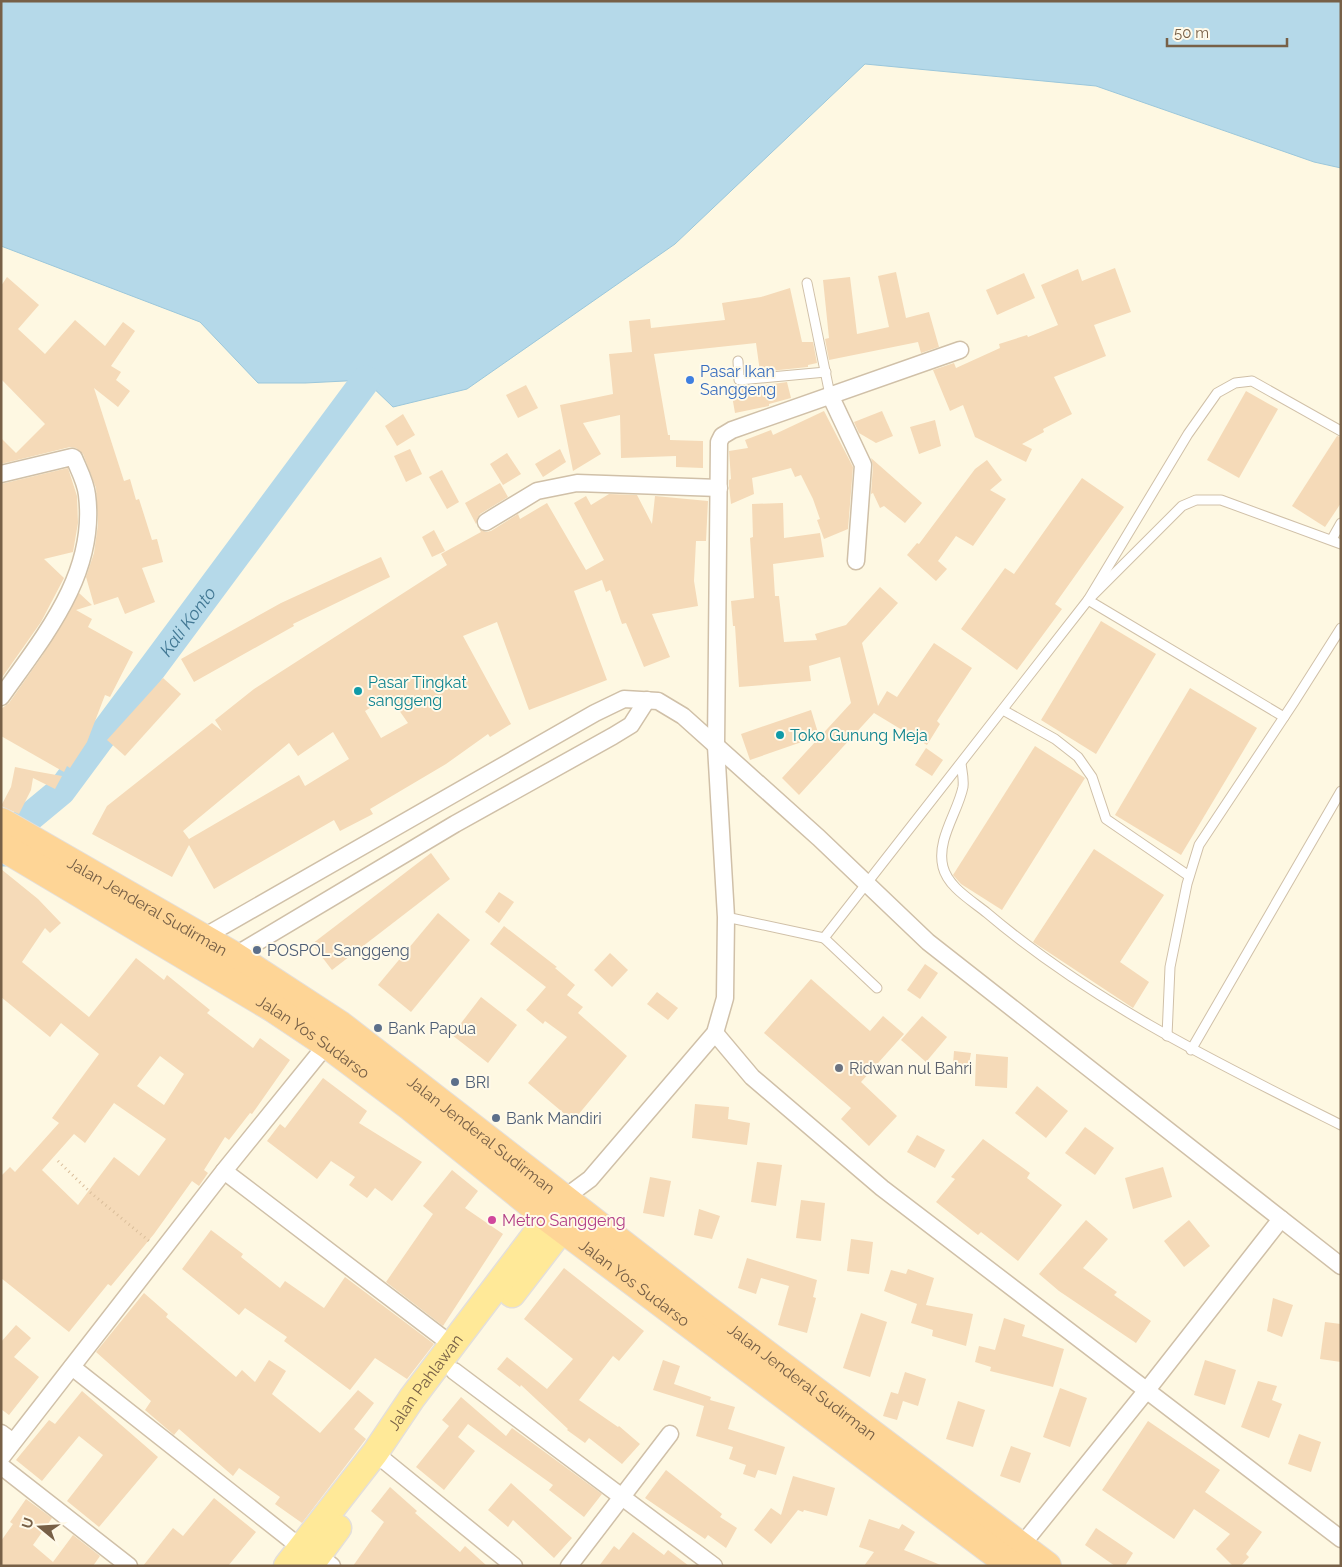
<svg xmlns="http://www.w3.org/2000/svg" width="1342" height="1567" viewBox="0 0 1342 1567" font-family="Raleway,sans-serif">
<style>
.water{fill:#b5d9e9;stroke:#9bc7db}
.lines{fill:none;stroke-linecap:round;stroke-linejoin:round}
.river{stroke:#b5d9e9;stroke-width:29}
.building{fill:#f5dab8;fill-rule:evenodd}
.service-casing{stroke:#d0c0a8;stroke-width:11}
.minor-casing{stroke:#d0c0a8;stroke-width:19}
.primary-casing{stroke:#e4dfda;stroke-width:29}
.trunk-casing{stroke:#e4dfda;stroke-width:30}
.path{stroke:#dabe9b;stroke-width:3;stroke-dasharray:1 4;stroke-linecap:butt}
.service{stroke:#fff;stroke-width:9}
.minor{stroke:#fff;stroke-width:16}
.primary{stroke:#ffe998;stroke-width:26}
.trunk{stroke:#fed596;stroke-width:28}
.shop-dot{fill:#3f7fe0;stroke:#fffaea;stroke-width:2}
.culture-dot{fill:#0f9aa8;stroke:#fffaea;stroke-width:2}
.service-dot{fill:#5c6f8a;stroke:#fffaea;stroke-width:2}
.worship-dot{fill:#6b7280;stroke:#fffaea;stroke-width:2}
.hotel-dot{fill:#d1479c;stroke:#fffaea;stroke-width:2}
.labels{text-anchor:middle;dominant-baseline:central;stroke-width:4;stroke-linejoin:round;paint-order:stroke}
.shop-label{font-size:16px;fill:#366cbe;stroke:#fffaea;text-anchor:start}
.culture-label{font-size:16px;fill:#0d838f;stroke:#fffaea;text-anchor:start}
.street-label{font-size:16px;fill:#776047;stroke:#fffaea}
.service-label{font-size:16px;fill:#4e5e75;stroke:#fffaea;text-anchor:start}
.worship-label{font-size:16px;fill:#5b616d;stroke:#fffaea;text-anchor:start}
.hotel-label{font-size:16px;fill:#b23c85;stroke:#fffaea;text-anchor:start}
.water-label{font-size:18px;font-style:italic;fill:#427894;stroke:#fffaea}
</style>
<rect width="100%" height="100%" fill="#fef8e2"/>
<polygon class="water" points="1,1 1341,1 1341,168 1314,162 1096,86 865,64 675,244 467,389 393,407 365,380 305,383 258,383 200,322 1,246"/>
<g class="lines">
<path class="river" id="s1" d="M4,852L26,820L61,791L366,380"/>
</g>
<g class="building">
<polygon points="1115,268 1131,312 1094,325 1106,356 1054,377 1072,414 1043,429 1044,432 1022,444 1032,449 1026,462 975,437 963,405 950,411 933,370 954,363 956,368 1000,348 999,344 1027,335 1028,337 1058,325 1041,285 1078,269 1082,281"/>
<polygon points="896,272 906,318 929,312 939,347 921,353 918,342 829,360 825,339 829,338 823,280 850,277 857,334 889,327 878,276"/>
<polygon points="1024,273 1035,298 997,315 986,290"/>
<polygon points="7,277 39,305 18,329 45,354 75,320 105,346 123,322 135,331 111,366 121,372 116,380 130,391 118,407 94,388 124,481 130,479 136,500 139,499 152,540 157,539 163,562 142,568 155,602 125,614 118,597 94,605 86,577 94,553 98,524 96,488 83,454 76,448 70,447 1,464 1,438 16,453 45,424 1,379 1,286"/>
<polygon points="790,288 802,342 813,342 817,363 808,365 808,367 760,372 756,343 654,354 668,435 670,435 670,440 703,441 703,468 676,467 676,456 621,458 620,415 583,423 601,454 573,471 560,405 613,394 609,354 632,352 629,321 650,319 651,328 725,320 722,303 761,297"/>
<polygon points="787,382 791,398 769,404 769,406 735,413 731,390"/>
<polygon points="526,385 538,408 518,418 506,395"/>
<polygon points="1246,391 1278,409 1239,478 1207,460"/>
<polygon points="824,411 853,467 848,529 824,539 817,520 820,519 813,499 801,475 795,477 791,468 752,478 754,494 731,504 729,486 729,480 731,479 729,451 748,448 745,440 771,430 773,435"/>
<polygon points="882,411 893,436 876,443 859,433 854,422"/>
<polygon points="403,414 415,435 397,446 385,426"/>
<polygon points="935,420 941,446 919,454 910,427"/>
<polygon points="1337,436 1341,437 1341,503 1325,527 1292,506"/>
<polygon points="410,449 422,474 406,482 394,456"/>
<polygon points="560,449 566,462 543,477 535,464"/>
<polygon points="507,453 521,474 503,485 490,464"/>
<polygon points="871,458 922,503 905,523 884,506 880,508 873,493 871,494 873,466"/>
<polygon points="987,460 1002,480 990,490 1006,499 973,546 956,536 938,561 947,569 936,581 907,555 917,543 919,544 975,469"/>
<polygon points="68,468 77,496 78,523 73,552 44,559 64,578 41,622 1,679 1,484"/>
<polygon points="442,470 459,502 447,509 429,477"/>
<polygon points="1082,478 1124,507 1055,604 1062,609 1017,670 961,629 1005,568 1014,574"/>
<polygon points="500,483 508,497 480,514 476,524 465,503"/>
<path d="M609,494L637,495L652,524L655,496L708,501L706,541H696L694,581L698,606L652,614L670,657L644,667L626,623L622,624L610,590L606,592L602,580L574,591L607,680L529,710L497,622L463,636L511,724L490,737L488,734L446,764L370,809L373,814L340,831L334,820L214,889L189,845L172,877L92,834L107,806L212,723L222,731L215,720L254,689L447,565L441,554L481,532L479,529L486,532L491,531L518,514L520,519L547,503L586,570L604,560L574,503L586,496L591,505ZM389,696L408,723L381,738L365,711ZM333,732L349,759L305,786L299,775L189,839L183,831L289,743L298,756Z"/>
<polygon points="783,503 784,538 820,533 824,557 773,564 775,596 779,596 784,642 817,640 815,634 846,625 880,587 898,603 862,643 878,706 887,691 897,697 934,643 972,668 937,721 940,724 927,745 874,713 799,795 782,778 851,703 840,657 809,666 811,681 739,687 735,626 733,626 731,601 754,598 750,538 753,537 752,504"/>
<polygon points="434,530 445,551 432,557 422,537"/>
<polygon points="381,557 390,577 293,624 294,626 194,682 181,659 281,603"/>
<polygon points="79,593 92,605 76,610 92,619 88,627 133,652 110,697 105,695 87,742 70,768 67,766 64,772 1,736 1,709 9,703 42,656"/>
<polygon points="1101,621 1156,654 1096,754 1041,720"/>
<polygon points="163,678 181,694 125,756 107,740"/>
<polygon points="1190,688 1257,728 1181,855 1115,815"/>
<polygon points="811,710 819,736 750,760 741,734"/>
<polygon points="1035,746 1085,778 1002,910 961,884 953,875"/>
<polygon points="926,748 943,760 932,776 915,765"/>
<polygon points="15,767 34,771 62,776 55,789 33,778 31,790 19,814 1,806 11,787"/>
<polygon points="1094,849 1164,895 1120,962 1149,982 1133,1008 1033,942"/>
<polygon points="431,853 450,879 332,970 312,944"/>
<path d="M1,869L38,899L61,923L50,933L45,928L22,962L89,1017L136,958L164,980L167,975L210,1010L207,1013L253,1048L260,1038L290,1060L252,1114L250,1113L229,1140L225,1137L204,1170L208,1173L199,1186L192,1181L154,1234L111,1286L108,1284L69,1332L1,1278V1176L10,1167L15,1172L59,1123L52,1118L99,1054L61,1023L50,1037L1,997ZM160,1056L184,1074L164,1105L137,1086ZM114,1103L166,1139L139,1176L114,1157L78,1205L42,1170L74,1134L85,1143Z"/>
<polygon points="499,892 514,902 499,923 485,912"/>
<polygon points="438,913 470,940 411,1012 378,985"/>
<polygon points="504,926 557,967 555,968 575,985 567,995 583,1007 578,1013 627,1056 573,1121 528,1083 567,1037 545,1021 543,1024 526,1010 546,987 490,944"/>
<polygon points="610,953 628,970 612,987 594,970"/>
<polygon points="925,964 938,973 920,999 907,990"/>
<polygon points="811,979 870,1031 883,1016 904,1034 861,1082 897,1116 869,1146 841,1119 851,1108 764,1033"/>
<polygon points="657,992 678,1008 668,1020 647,1004"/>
<polygon points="481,997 517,1025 488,1063 452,1035"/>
<polygon points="922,1016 947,1037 926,1062 901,1040"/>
<polygon points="954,1051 971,1053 969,1064 953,1064"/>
<polygon points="976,1054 1008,1057 1007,1088 975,1086"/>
<polygon points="323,1078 367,1111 359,1123 422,1162 392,1201 375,1188 367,1198 349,1185 355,1177 331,1161 317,1179 267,1141 280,1124 285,1128"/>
<polygon points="1037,1086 1068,1111 1046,1138 1015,1113"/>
<polygon points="695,1104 729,1107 728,1119 750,1123 747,1145 692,1138"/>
<polygon points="1085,1127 1114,1148 1095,1175 1065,1153"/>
<polygon points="917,1135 945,1150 935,1168 907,1152"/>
<polygon points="983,1139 1030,1173 1027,1178 1062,1205 1018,1261 981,1232 978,1235 936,1202 955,1179 951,1177"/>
<polygon points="757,1162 782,1165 776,1206 751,1202"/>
<polygon points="1163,1167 1172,1197 1133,1209 1125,1178"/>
<polygon points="452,1170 478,1191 465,1208 503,1234 443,1326 386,1282 433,1214 423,1206"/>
<polygon points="650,1177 671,1181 664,1217 643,1213"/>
<polygon points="801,1200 825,1203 821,1241 796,1238"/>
<polygon points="699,1209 720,1216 712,1239 694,1235"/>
<polygon points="1086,1220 1108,1239 1083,1268 1117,1292 1114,1295 1151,1321 1136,1343 1059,1291 1039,1274"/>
<polygon points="1189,1220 1210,1246 1184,1267 1164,1241"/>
<polygon points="211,1230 243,1254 241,1257 280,1288 285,1281 324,1308 345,1277 434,1344 407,1379 375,1358 350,1390 284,1341 287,1337 245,1308 239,1315 182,1269"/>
<polygon points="851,1239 873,1242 869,1274 847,1271"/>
<polygon points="747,1258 817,1280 813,1297 816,1298 807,1333 778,1325 789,1286 761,1278 756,1294 738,1288"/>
<polygon points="564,1268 644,1331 619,1361 613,1356 579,1400 618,1427 619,1426 640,1444 622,1464 589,1438 585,1443 567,1430 568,1429 521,1385 520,1387 497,1369 507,1357 547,1389 573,1359 524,1319"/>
<polygon points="908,1269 934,1278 926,1305 973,1314 966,1346 932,1336 933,1330 911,1323 917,1304 884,1291 891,1270 906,1274"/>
<polygon points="144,1293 168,1314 166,1317 236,1377 242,1370 255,1382 269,1360 286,1371 272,1394 320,1433 358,1390 374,1403 354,1429 366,1439 302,1523 275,1504 280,1497 239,1468 233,1476 179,1429 174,1435 145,1410 151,1401 96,1352"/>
<polygon points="1273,1298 1293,1305 1282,1337 1267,1331"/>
<polygon points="861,1313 887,1322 870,1377 843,1368"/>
<polygon points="1004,1318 1025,1325 1022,1336 1064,1349 1053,1387 990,1371 991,1367 975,1362 979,1346 995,1350"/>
<polygon points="1325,1322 1341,1324 1341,1362 1320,1359"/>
<polygon points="16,1325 31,1338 14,1357 39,1377 9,1415 1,1409 1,1342"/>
<polygon points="663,1360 680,1366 674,1384 711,1397 710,1400 735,1407 728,1429 785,1447 776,1475 758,1470 755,1478 743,1474 746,1465 729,1459 733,1447 696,1436 704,1406 653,1390"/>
<polygon points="1205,1360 1236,1370 1225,1405 1194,1395"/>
<polygon points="905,1372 926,1379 918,1406 903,1401 897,1420 883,1416 891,1392 898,1394"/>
<polygon points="1258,1381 1277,1386 1272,1400 1282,1404 1269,1438 1241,1427"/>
<polygon points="1060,1388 1087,1398 1070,1447 1043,1437"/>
<polygon points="82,1391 158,1457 99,1527 67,1501 103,1455 79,1436 42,1481 16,1460 49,1420 55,1424"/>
<polygon points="461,1397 506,1436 512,1428 602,1494 584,1517 549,1490 553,1485 468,1424 458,1437 475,1451 444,1490 416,1467 449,1426 442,1420"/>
<polygon points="958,1401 985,1410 973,1447 946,1439"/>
<polygon points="1148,1421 1220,1470 1205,1492 1262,1532 1246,1554 1249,1557 1241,1566 1233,1566 1216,1549 1230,1534 1194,1509 1174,1539 1102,1490"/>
<polygon points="1299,1434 1321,1442 1311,1472 1288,1464"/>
<polygon points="1011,1446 1031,1453 1020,1483 1000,1476"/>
<polygon points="666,1470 722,1514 720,1517 737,1528 726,1548 708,1535 705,1539 645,1498"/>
<polygon points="793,1476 835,1488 827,1516 804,1510 803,1512 798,1510 771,1544 754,1530 771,1508 781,1515"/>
<polygon points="511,1483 572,1538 554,1558 513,1520 508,1527 488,1510"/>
<polygon points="390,1487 417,1511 415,1513 460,1552 465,1546 487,1566 353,1566 384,1522 371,1511"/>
<polygon points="214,1498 256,1532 228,1566 143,1566 173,1528 183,1536"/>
<polygon points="26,1499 52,1518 33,1545 53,1562 73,1535 100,1556 93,1566 1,1566 1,1541 13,1524 10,1522"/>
<polygon points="869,1519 899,1529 902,1524 915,1532 904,1550 943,1566 864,1566 874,1552 859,1547"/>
<polygon points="1096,1528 1133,1553 1125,1566 1115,1566 1085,1545"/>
<polygon points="633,1532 664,1555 668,1550 689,1566 599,1566 614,1546 619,1550"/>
</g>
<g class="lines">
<g class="service-casing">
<g id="service">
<polyline points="807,283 830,395"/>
<polyline points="738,361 739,380 826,372"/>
<polyline points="1332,539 1341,523"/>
<polyline points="1003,710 1055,739 1078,757 1092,777 1106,819 1189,876"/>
<polyline points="1284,717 1088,600 1188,434 1217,393 1235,383 1252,381 1341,431"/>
<path d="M961,764C962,771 964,779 963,787C958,812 936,840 943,867C948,887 971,900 987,913C1093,1003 1217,1063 1341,1125"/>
<polyline points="726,917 824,938 1088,600 1182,506 1196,500 1221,500 1341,544"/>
<polyline points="824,938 877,988"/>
<polyline points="1167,1036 1170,967 1187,884 1199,845 1294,702 1341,628"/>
<polyline points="1191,1050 1341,791"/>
</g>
</g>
<g class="minor-casing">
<g id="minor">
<polyline points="830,395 863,465 856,561"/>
<path d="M1,474L72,457L74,458C79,470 86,483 87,495C97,574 44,636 1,697"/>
<polyline points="486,522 537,491 577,483 719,488"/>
<polyline points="202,938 595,713 624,699 658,701 683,716 819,838 928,942 1341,1266"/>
<polyline points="234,956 455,824 613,736 631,725 647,700"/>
<polyline points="715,1033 752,1077 882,1188 1341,1539"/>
<polyline points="224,1171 452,1345"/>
<polyline points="563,1199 590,1179 715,1033 725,998 726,917 716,746 719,442 722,436 732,430 960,350"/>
<polyline points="72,1367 300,1547"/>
<polyline points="454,1371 714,1566"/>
<polyline points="1,1433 13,1442"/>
<polyline points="375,1453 514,1566"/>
<polyline points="1,1458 224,1171 327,1044"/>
<polyline points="1,1466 129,1566"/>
<polyline points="1021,1546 1147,1390 1281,1219"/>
<polyline points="318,1555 332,1566"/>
<polyline points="569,1566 670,1434"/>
</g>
</g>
<g class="primary-casing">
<g id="primary">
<polyline points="512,1294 575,1212"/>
<path id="s2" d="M287,1566L375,1453L412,1398L561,1201"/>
<polyline points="310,1566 338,1528"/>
</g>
</g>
<g class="trunk-casing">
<g id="trunk">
<path id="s3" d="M1,822L234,956L340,1025L705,1308L1047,1566"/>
<path id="s4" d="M1,846L273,1008L327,1044L411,1107L547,1217L1012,1566"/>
</g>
</g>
<polyline class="path" points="58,1161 91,1193 149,1241"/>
<use href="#service" class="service"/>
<use href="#minor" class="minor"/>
<use href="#primary" class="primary"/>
<use href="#trunk" class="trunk"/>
</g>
<circle class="shop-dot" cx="690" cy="380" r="5"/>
<g class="culture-dot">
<circle cx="358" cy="691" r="5"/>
<circle cx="780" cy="735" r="5"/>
</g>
<g class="service-dot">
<circle cx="257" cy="950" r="5"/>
<circle cx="378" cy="1028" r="5"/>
<circle cx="455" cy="1082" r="5"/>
<circle cx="496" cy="1118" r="5"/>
</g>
<circle class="worship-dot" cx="839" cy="1068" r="5"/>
<circle class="hotel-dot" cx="492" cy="1220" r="5"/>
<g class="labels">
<g class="shop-label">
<text x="700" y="371">Pasar Ikan<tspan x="700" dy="18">Sanggeng</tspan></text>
</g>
<g class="culture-label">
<text x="368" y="682">Pasar Tingkat<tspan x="368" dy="18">sanggeng</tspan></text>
<text x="790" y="735">Toko Gunung Meja</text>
</g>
<g class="street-label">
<text stroke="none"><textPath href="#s3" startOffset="169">Jalan Jenderal Sudirman</textPath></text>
<text stroke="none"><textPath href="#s4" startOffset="366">Jalan Yos Sudarso</textPath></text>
<text stroke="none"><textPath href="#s3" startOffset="574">Jalan Jenderal Sudirman</textPath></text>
<text stroke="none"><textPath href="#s4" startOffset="771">Jalan Yos Sudarso</textPath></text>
<text stroke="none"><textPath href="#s3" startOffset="979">Jalan Jenderal Sudirman</textPath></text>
<text stroke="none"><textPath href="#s2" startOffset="230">Jalan Pahlawan</textPath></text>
</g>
<g class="service-label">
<text x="267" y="950">POSPOL Sanggeng</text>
<text x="388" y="1028">Bank Papua</text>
<text x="465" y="1082">BRI</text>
<text x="506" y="1118">Bank Mandiri</text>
</g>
<g class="worship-label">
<text x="849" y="1068">Ridwan nul Bahri</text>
</g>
<g class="hotel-label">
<text x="502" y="1220">Metro Sanggeng</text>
</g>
<g class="water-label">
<text stroke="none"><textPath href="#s1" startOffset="296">Kali Konto</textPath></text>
</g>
</g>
<rect width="1342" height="1567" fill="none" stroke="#776047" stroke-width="5"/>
<g transform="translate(40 1527) rotate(288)" stroke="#fffaea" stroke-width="4" paint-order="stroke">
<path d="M0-4L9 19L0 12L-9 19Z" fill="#776047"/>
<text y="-8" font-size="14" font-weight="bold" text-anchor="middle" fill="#776047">U</text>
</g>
<path d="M1167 38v8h120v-8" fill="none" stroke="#776047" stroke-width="2.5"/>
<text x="1174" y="38" font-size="15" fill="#776047" stroke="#fffaea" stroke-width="4" paint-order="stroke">50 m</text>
</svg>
